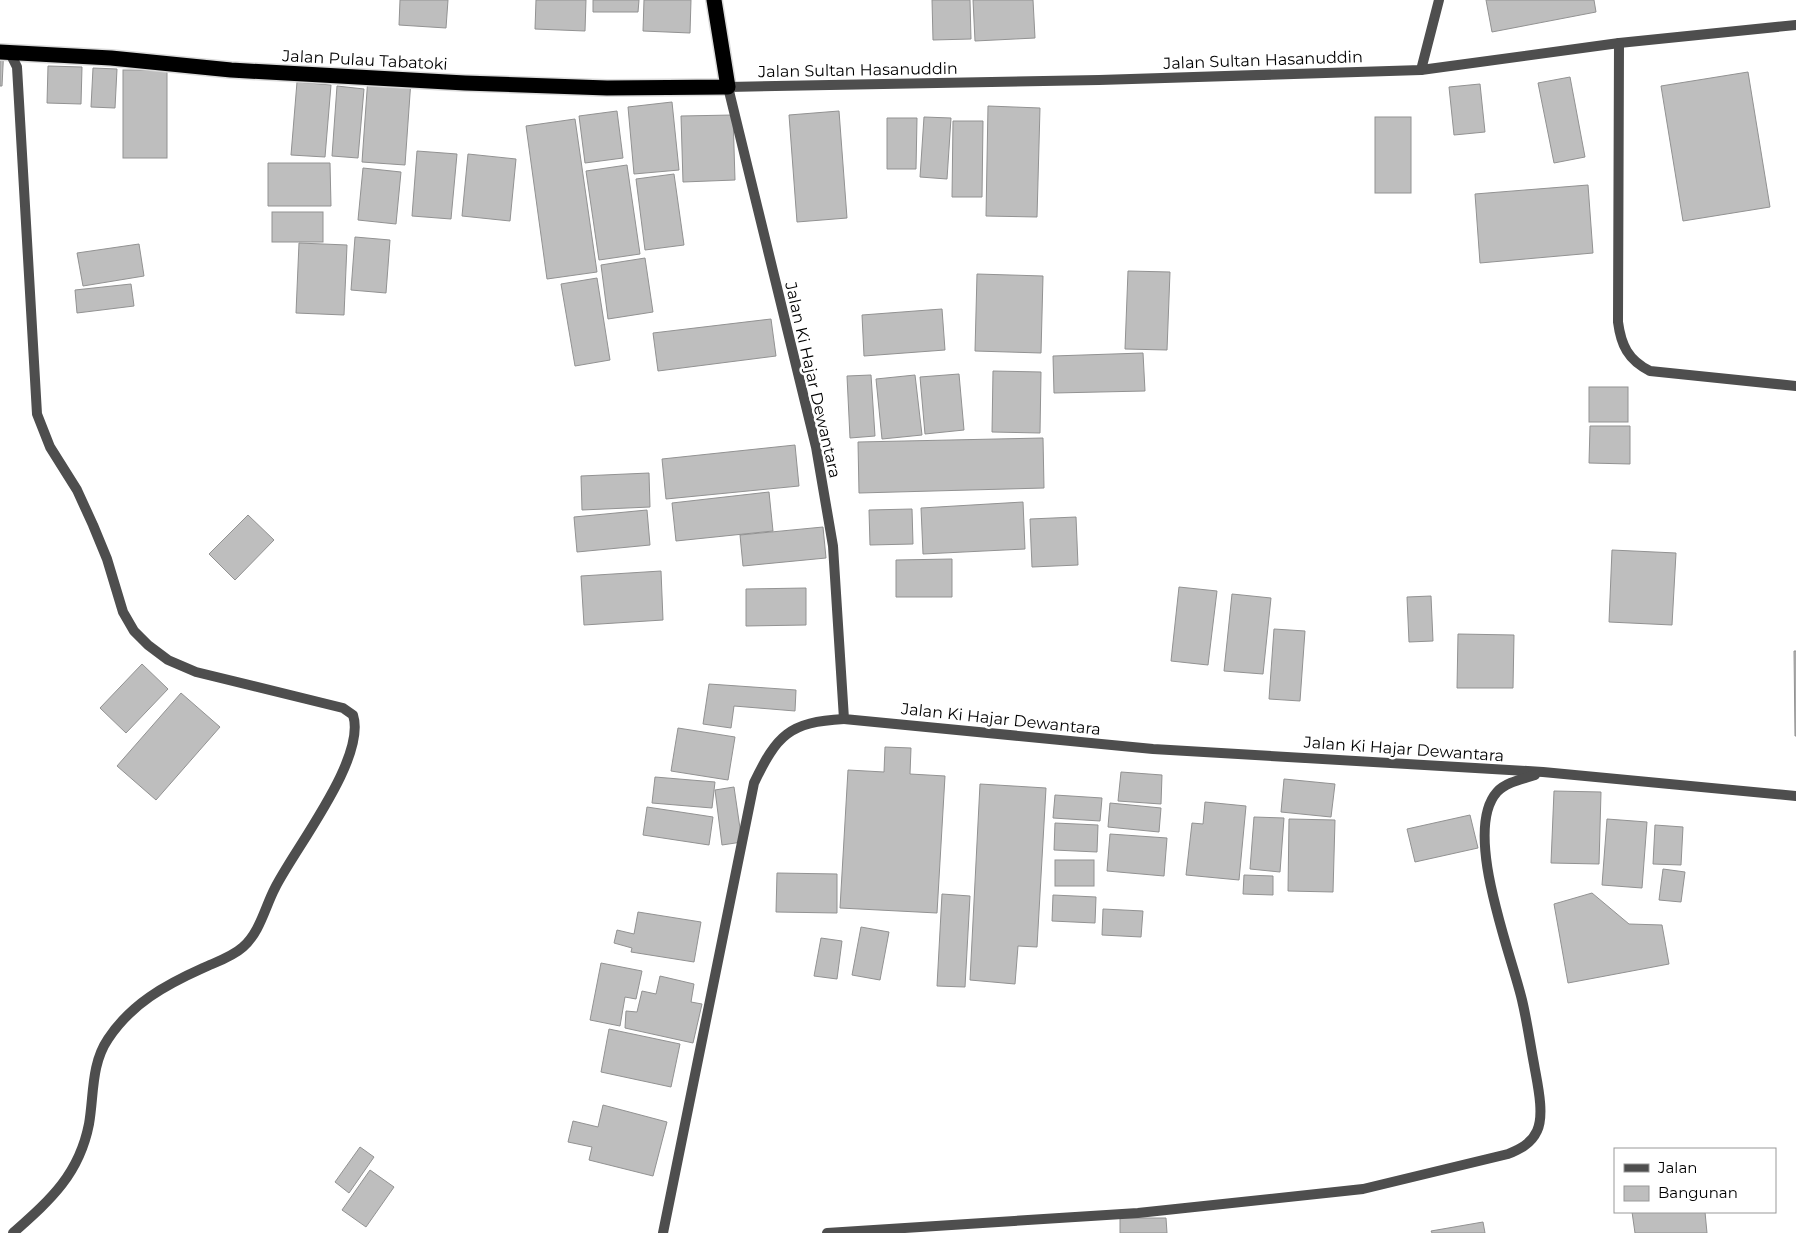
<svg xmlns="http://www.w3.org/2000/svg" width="1796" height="1233" viewBox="0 0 1796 1233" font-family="Montserrat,sans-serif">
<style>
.building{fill:#bebebe;stroke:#929292}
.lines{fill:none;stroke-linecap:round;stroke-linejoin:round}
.highway-casing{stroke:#dbdbdb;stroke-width:18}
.street{stroke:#4e4e4e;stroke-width:10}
.highway{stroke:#000;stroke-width:15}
.labels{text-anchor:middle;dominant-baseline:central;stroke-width:5;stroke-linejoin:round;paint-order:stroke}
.street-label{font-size:16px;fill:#000;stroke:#fff}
</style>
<rect width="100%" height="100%" fill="#fff"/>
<g class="building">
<polygon points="400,0 448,0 446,28 399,25"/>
<polygon points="536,0 586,0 585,31 535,29"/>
<polygon points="593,0 639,0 638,12 593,12"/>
<polygon points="644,0 691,0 690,33 643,31"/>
<polygon points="932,0 970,0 971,39 933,40"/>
<polygon points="973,0 1033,0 1035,38 975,41"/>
<polygon points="1486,0 1594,0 1596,12 1492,32"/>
<polygon points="0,46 4,46 2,86 0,86"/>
<polygon points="48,66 82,67 81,104 47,103"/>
<polygon points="93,68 117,69 115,108 91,107"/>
<rect x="123" y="70" width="44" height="88"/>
<polygon points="1748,72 1770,207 1683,221 1661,86"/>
<polygon points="368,77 411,80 405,165 362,162"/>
<polygon points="1570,77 1585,157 1554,163 1538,83"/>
<polygon points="297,82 331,85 325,157 291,155"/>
<polygon points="1480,84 1485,132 1454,135 1449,87"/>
<polygon points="337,86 364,89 358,158 332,156"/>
<polygon points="672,102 679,170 634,174 628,107"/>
<polygon points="988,106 1040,108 1037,217 986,216"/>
<polygon points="617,111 623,158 585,163 579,116"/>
<polygon points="839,111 847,218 797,222 789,115"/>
<polygon points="733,115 735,180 683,182 681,116"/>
<polygon points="924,117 951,118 947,179 920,177"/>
<rect x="1375" y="117" width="36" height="76"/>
<polygon points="887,118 917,118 916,169 887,169"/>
<polygon points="575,119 597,272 547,279 526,126"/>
<polygon points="953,121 983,121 982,197 952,197"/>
<polygon points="417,151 457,154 451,219 412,216"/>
<polygon points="468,154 516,159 510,221 462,216"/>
<polygon points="268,163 330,163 331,206 268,206"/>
<polygon points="627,165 640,254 599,260 586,171"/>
<polygon points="363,168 401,172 396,224 358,220"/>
<polygon points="674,174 684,245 645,250 636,179"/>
<polygon points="1588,185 1593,253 1480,263 1475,194"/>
<rect x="272" y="212" width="51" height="30"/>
<polygon points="355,237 390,240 386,293 351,290"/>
<polygon points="299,243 347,245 344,315 296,313"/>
<polygon points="139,244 144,276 83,286 77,253"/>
<polygon points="645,258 653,312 608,319 601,265"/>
<polygon points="1128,271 1170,272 1167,350 1125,349"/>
<polygon points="977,274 1043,276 1041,353 975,351"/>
<polygon points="597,278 610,360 575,366 561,284"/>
<polygon points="131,284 134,306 77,313 75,290"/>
<polygon points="942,309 945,350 864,356 862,315"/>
<polygon points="771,319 776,356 658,371 653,333"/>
<polygon points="1143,353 1145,391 1054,393 1053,356"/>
<polygon points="993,371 1041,372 1040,433 992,432"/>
<polygon points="959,374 964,430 925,434 920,377"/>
<polygon points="871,375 875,436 850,438 847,376"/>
<polygon points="915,375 922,435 882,439 876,379"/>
<rect x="1589" y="387" width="39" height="35"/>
<polygon points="1590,426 1630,426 1630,464 1589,463"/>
<polygon points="1043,438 1044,488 859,493 858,442"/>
<polygon points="795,445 799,486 666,499 662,459"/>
<polygon points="649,473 650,507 582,510 581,476"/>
<polygon points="769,492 773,531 676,541 672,503"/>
<polygon points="1023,502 1025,549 923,554 921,508"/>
<polygon points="912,509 913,544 870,545 869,510"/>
<polygon points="647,510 650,545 577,552 574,517"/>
<polygon points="248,515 274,540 235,580 209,554"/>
<polygon points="1076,517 1078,565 1032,567 1030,519"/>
<polygon points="823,527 826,558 743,566 740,535"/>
<polygon points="1612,550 1676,553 1672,625 1609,622"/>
<polygon points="952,559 952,597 896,597 896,560"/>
<polygon points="661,571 663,620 584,625 581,576"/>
<polygon points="1179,587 1217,591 1208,665 1171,661"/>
<polygon points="806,588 806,625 746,626 746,589"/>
<polygon points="1232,594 1271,598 1263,674 1224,671"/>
<polygon points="1431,596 1433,641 1409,642 1407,597"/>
<polygon points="1274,629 1305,631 1300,701 1269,699"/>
<polygon points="1458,634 1514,635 1513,688 1457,688"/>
<polygon points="1794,651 1796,651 1796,736 1795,736"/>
<polygon points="142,664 168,689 126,733 100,708"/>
<polygon points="709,684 796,690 795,711 734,706 731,728 703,724"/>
<polygon points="181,693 220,727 156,800 117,766"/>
<polygon points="678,728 735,737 728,780 671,771"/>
<polygon points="885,747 911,748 910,774 945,776 937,913 840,908 848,770 884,772"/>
<polygon points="1121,772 1162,775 1161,804 1118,801"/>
<polygon points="655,777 715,782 712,808 652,803"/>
<polygon points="1284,779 1335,784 1331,817 1281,812"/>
<polygon points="980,784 1046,788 1037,947 1018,946 1015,984 970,980"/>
<polygon points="734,787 742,842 722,845 715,790"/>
<polygon points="1554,791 1601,792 1599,864 1551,863"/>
<polygon points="1055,795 1102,798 1100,821 1053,818"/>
<polygon points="1205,802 1246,806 1239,880 1186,875 1192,823 1203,824"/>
<polygon points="1110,803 1161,808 1159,832 1108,827"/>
<polygon points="647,807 713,817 709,845 643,835"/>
<polygon points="1470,815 1478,848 1415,862 1407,829"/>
<polygon points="1254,817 1284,818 1280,872 1250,869"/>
<polygon points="1289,819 1335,820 1333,892 1288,891"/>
<polygon points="1607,819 1647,822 1642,888 1602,885"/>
<polygon points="1055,823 1098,825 1097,852 1054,850"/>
<polygon points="1655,825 1683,827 1681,865 1653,864"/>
<polygon points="1110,834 1167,838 1164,876 1107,871"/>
<rect x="1055" y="860" width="39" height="26"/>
<polygon points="1663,869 1685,872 1681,902 1659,900"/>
<polygon points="777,873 837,874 837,913 776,912"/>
<polygon points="1244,875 1273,876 1273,895 1243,894"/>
<polygon points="1592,893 1629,924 1662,925 1669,964 1568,983 1554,904"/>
<polygon points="942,894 970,896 965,987 937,986"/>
<polygon points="1053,895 1096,897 1095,923 1052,921"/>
<polygon points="1103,909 1143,911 1141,937 1102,935"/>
<polygon points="638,912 701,922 694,962 631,952 632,948 614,943 617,930 634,934"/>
<polygon points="861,927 889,932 880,980 852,975"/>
<polygon points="821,938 842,941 837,979 814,976"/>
<polygon points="601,963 642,971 636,999 625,997 620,1026 590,1020"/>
<polygon points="660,976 694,984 691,1002 702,1004 693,1043 625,1028 626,1011 637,1012 642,991 656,994"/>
<polygon points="609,1029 680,1044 671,1087 601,1072"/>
<polygon points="603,1105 667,1122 653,1176 589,1160 592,1147 568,1142 573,1121 598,1127"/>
<polygon points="360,1147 374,1157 349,1193 335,1182"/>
<polygon points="370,1170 394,1187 366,1227 342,1210"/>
<polygon points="1632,1212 1705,1212 1707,1233 1635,1233"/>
<polygon points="1120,1218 1166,1218 1167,1233 1120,1233"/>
<polygon points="1483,1222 1485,1233 1432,1233 1431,1231"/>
</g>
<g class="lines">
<g class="highway-casing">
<polyline id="highway" points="0,52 111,58 231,70 465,83 607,88 728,87 714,0"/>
</g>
<g class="street">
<polyline points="1796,25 1619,43 1421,70 1099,80 728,87 816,447 833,546 844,719 1153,749 1543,772 1796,796"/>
<path d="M1619,43L1618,322C1621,345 1628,360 1650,371L1796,386"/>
<path d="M10,53L17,67L37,414L50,447L77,490L93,525L107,559L123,612L134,631L148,645L168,660L196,672L343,708L353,715C367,758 295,848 275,888C265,907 260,932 243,947C232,957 216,962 203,968C165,985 131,1004 108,1039C91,1064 94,1095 89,1124C79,1175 50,1200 13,1233"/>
<polyline points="1421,70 1439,0"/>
<path d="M663,1233L754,783C777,735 789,722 844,719"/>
<path d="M827,1233L1138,1213L1363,1189L1508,1154C1520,1149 1531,1144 1537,1131C1545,1114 1537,1082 1534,1064C1530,1043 1527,1021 1522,1000C1511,953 1462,831 1497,792C1506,782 1523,779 1535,775"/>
</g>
<use href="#highway" class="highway"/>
</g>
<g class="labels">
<g class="street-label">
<text transform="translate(365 60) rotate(3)">Jalan Pulau Tabatoki</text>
<text transform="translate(1263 60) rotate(-2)">Jalan Sultan Hasanuddin</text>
<text transform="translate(858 70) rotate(-1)">Jalan Sultan Hasanuddin</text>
<text transform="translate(813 380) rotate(77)">Jalan Ki Hajar Dewantara</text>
<text transform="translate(1001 719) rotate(6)">Jalan Ki Hajar Dewantara</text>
<text transform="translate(1404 749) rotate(4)">Jalan Ki Hajar Dewantara</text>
</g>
</g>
<rect x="1614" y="1148" width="162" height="65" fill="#ffffff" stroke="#999999"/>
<rect x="1624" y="1164" width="25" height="8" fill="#4e4e4e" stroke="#999999"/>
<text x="1658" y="1173" font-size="15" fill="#000000">Jalan</text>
<rect x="1624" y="1186" width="25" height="15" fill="#bebebe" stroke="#999999"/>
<text x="1658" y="1198" font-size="15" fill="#000000">Bangunan</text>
</svg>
